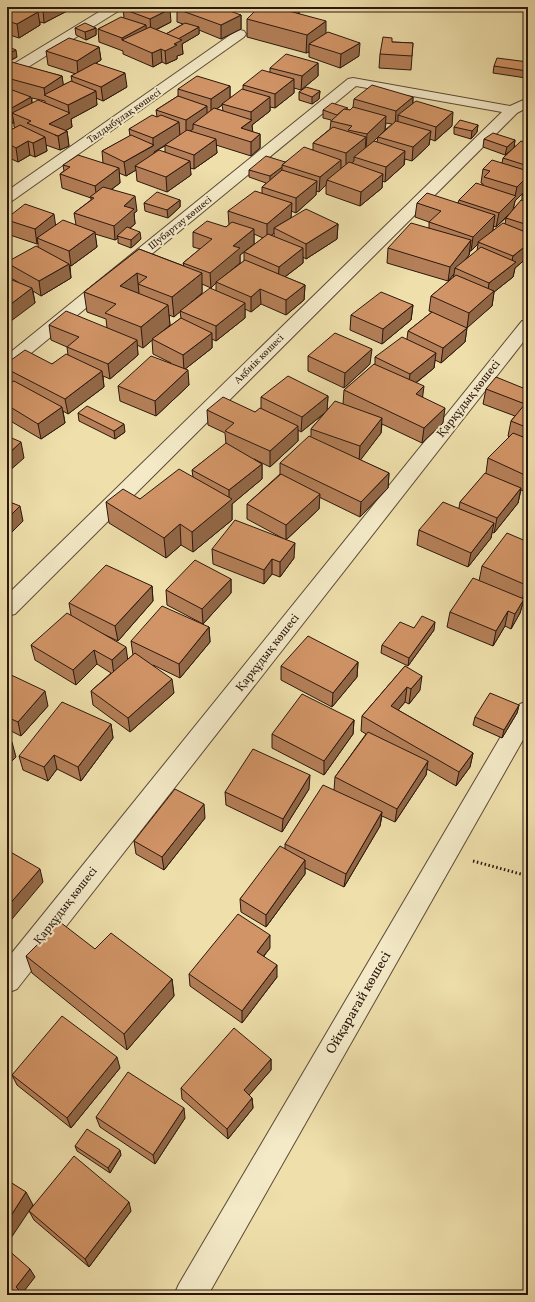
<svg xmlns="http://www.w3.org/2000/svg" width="535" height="1302" viewBox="0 0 535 1302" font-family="Vollkorn,serif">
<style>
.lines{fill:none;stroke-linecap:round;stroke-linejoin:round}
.minor-casing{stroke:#5c4935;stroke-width:2}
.path{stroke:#2b170e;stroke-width:3;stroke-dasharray:1.5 2.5;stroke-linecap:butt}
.minor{fill:#f4eac8;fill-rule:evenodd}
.wall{fill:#b47f58;stroke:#2b170e;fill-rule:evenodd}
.shaded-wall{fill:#926847;stroke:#2b170e}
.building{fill:#d19466;stroke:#2b170e}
.labels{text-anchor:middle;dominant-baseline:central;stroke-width:4;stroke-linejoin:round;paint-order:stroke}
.far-street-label{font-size:10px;fill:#2b170e;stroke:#f4eac8}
.street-label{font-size:12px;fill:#2b170e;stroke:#f4eac8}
.near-street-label{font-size:14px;fill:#2b170e;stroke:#f4eac8}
</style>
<rect width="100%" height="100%" fill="#eedfab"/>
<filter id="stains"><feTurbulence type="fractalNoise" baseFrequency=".005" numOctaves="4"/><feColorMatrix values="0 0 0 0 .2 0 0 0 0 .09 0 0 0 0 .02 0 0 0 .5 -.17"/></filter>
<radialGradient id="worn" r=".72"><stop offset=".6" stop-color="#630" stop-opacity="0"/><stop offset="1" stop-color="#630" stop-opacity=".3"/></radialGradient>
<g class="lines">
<g class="minor-casing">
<g id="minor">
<polygon points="107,7 122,7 120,10 12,77 7,78 7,68"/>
<polygon points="240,30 244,31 246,34 244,37 12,201 7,203 7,191 236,31"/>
<polygon points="353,78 510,106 528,98 528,107 517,113 15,614 7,616 7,595 502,112 356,86 13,368 7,369 7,355 348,79"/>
<polygon points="528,320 528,336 17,989 7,993 7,959 522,321"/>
<polygon points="528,701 528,731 208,1295 174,1295 179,1284 520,704"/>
</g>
</g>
<polyline class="path" points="473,861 528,876"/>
<use href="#minor" class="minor"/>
</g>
<g class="wall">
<polygon points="7,7 66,7 67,11 44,23 40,22 40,25 19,38 7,34"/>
<polygon points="259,7 299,7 299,14 326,34 359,56 340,68 309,57 309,52 306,53 247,37 247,19"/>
<polygon points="123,9 171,22 156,30 166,34 183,24 177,22 177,9 241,15 241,29 221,39 199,30 199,34 182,44 183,54 177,56 177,59 166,64 162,62 153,67 123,54 123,51 99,42 98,29 124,17"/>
<polygon points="75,28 96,28 96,35 86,40 76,35"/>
<polygon points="392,42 413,43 411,70 379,68 380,54"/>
<path d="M7,46L17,57L8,62L62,76L63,85L72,81L71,76L76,74L48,65L46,51L99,47L101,60L96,63L127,87L103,101L96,98L97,105L71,119L72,127L65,131H67L69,146L60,150L46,145L47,151L35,157L30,155L18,162L7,157V132L15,128L14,127V123H12L7,121ZM32,98L45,101V103H32Z"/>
<polygon points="528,62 528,72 526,78 493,73 494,66"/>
<path d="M318,63V76L301,90L294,88V93L275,108L270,107V111L252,125V132L260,134V148L251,156L216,145L217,153L194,169L190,168L191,175L167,192L137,181L136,170L126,176L119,173L120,183L112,189L137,211L134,213L135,224L130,228L141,239L131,248L118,243V238L115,240L95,234L97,247L71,266L70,265L71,278L41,296L33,291L35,303L18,282L9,277L7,267V262L38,247V243L37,244L7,234V218L56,225H76L74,213L91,200V198L62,188L60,174L64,171L63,165L103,163L102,151L130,136L129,129L157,117L156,110L178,96V89L230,86V98L243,90V85L270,72V68ZM222,105L223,111L217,109ZM165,146V152L154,154V152Z"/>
<polygon points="320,91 319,99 312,104 299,100 299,92"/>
<path d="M413,97V104L452,126L435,141L430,139L429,145L412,161L405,159L404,165L385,182L382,181V188L360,206L326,194V185L319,192L316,191V195L296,213L291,211V218L338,224L337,239L306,259L303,257V263L285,277L305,285L304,300L286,315L261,304L251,312L245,309V318L216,341L212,339V348L185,369L189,385L156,416L120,401L118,386L171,363L153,354L152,340L143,348L137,345L138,355L110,379L103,376L104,387L68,414L63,411L65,423L41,439L7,419V385L9,384L7,383V363L52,364L68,355L67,347L51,340L49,325L107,328L106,319L87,312L84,292L139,249L184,266L183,263L200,249L193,247V232L226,227L229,225L228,211L262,194V187L266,183L249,177V170L285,162L313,150V143L330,129L331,121V120L323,118V110H350L353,107L354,99ZM386,123L392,124L385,130ZM378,137L377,142L374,141ZM274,233V237L271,235ZM254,234L263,238L247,250L254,244ZM244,252V261L234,268L240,263V255ZM216,283V291L183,309L202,293V284L211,288ZM180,311L181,318L158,335L170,325L169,315L174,317Z"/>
<polygon points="478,125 477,132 471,139 454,134 454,127"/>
<path d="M528,133V188L515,201L513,209L522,200V195L528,190V257L515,268L513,277L494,292L492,306L467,327L465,342L441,363L435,360L434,368L416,383L423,398L443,423L422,443L382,424L381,433L360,460L389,473L388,488L360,517L319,497V509L286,540L294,558L280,577L272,574L264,584L213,564L212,549L284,539L247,519V504L280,474V463L311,436V429L325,413L301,432L298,430V441L270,467L254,459L262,464V479L232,504V520L193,552L181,545L166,558L109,523L106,502L140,499L193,477L192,470L226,444L225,433L208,425L207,410L255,412L261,409V397L328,396L327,410L343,404L344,390L375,364V357L407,339L408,331L432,312L429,311L431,296L453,278L454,274L448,281L387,263L388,248L429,228V222L415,217L417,203H458L459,200L483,185V184L481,183L483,169L502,163L503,158L511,150L505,155L483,147L484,139L515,140L514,147L525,142L526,135ZM508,216L506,218L505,224L487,236L493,230V226L496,227ZM478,244L477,251L465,260L469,255L470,251H471Z"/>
<polygon points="180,200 180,207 168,218 145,211 144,203"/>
<polygon points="413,305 411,320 382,344 350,330 351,315"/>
<polygon points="308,356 370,364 344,388 308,371"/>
<polygon points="486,389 528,390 528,487 524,491 521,490 518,503 494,533 492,532 491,538 468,567 417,545 419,530 459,508 460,502 486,473 488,458 509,437 508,436 511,421 515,416 483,404"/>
<polygon points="78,413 125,432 115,439 79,421"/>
<polygon points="528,542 528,591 523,598 524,599 520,613 511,629 505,626 493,646 447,627 450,612 479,581 482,566"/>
<polygon points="231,579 231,593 203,624 167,605 166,590"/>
<polygon points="152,586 153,601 118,641 101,633 127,660 133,655 131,641 209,627 210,642 180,678 153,665 174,693 130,732 93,705 91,691 111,673 97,664 76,685 35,660 31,645 71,615 69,603"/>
<polygon points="414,628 434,630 408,666 381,653 382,645"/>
<polygon points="358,662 357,677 332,707 281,680 281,666"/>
<polygon points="405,666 420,690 409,704 405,702 398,710 473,753 470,767 456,786 427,769 426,775 395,822 382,816 380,826 344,887 305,868 305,874 266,927 241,912 240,899 285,849 285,844 334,790 335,777 366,734 361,731 362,716"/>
<polygon points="7,673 48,706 21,736 7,729"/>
<polygon points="519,705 517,713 502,738 473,725 475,717"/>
<polygon points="354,720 353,734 324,775 272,748 272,734"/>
<polygon points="111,724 113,738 81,781 57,769 48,781 23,770 19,756"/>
<polygon points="309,789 282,832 226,805 225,792"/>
<polygon points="205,818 164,870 136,854 134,841"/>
<polygon points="270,948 264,956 277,977 242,1023 190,986 189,974"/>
<polygon points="95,949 172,979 174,996 127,1050 32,973 26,956"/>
<polygon points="271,1059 271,1070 249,1095 252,1098 253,1108 228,1139 182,1099 181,1088"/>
<polygon points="120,1068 71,1128 17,1085 12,1075"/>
<polygon points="96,1117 185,1118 155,1164 100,1127"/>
<polygon points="75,1146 121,1155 110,1173 77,1151"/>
<polygon points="29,1211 131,1211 89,1267 34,1220"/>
</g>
<g class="shaded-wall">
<polygon points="48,7 66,7 67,11 44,23 43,10"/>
<polygon points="296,7 299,7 299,22 289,11"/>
<polygon points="170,9 171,22 151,32 150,19"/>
<polygon points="38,12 40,25 19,38 17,24"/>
<polygon points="241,15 241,29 221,39 221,25"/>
<polygon points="326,21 326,40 309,44 309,52 306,53 307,35"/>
<polygon points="146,25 147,39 122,40 122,38"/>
<polygon points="199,27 199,34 182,44 183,54 177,56 177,59 166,64 165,51 174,44 177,39"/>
<polygon points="96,28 96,35 86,40 85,32"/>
<polygon points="360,43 359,56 340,68 341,54"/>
<polygon points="99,47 101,60 78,74 77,61"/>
<polygon points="161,49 162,62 153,67 152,53"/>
<polygon points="16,50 17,57 7,62 7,54"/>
<polygon points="318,63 318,76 301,90 302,76"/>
<polygon points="125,73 127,87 103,101 101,87"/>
<polygon points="62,76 64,89 45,95 44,88"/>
<polygon points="294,79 294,93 275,108 275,94"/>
<polygon points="230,86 230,100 222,104 222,105 211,113 211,99"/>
<polygon points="96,91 97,105 71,119 72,127 56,136 49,124 69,113 68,105"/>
<polygon points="320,91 319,99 312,104 312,97"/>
<polygon points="31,97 33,110 12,113 14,123 12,123 10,109"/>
<polygon points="270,97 270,111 252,125 253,134 241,128 251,121 251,112"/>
<polygon points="413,97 412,111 398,115 398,123 395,125 396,111"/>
<polygon points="207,106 207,120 193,124 193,129 186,134 186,120"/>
<polygon points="453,112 452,126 435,141 436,127"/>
<polygon points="386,116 385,130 366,149 367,134"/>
<polygon points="179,122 180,136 154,152 155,160 135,166 136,170 126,176 124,162 153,146 153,138"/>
<polygon points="478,125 477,132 471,139 472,131"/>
<polygon points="67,131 69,146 60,150 58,136"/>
<polygon points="431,131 429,145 412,161 413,147"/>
<polygon points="260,134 260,148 251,156 251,142"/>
<polygon points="45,137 47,151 35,157 33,143"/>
<polygon points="366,137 365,151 354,157 354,161 346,168 346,153"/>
<polygon points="216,139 217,153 194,169 194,155"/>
<polygon points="515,140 514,148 505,155 507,147"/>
<polygon points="28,141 30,155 18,162 16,148"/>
<polygon points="405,151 404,165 385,182 386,167"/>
<polygon points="341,160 341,174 327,180 326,185 319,192 320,177"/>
<polygon points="190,161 191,175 167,192 166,177"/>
<polygon points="282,167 282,174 270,184 270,176"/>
<polygon points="119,168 120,183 97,200 95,186"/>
<polygon points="383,174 382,188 360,206 361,192"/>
<polygon points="528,176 528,188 515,201 513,210 496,227 499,213 515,196 517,187"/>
<polygon points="317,181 316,195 296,213 296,198"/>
<polygon points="135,196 137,211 134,213 135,224 120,236 117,236 118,238 115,240 114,226 124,206"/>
<polygon points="180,200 180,207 168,218 167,210"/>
<polygon points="292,203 291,218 274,228 274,233 267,239 267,224"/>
<polygon points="54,214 56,228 37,238 38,243 37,244 35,229"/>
<polygon points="495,215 493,230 480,243 478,242 478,244 471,251 473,237"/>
<polygon points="338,224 337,239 306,259 306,244"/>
<polygon points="254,229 254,244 240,255 240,263 217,282 216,282 216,283 211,288 210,273 233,246"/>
<polygon points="95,232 97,247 71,266 69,251"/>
<polygon points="140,232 141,239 131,248 131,240"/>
<polygon points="471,240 469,255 458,269 455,268 454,274 448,281 450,267"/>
<polygon points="528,244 528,257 515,268 513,277 494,292 492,306 467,328 469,313 487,297 489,283 511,266 513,256"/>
<polygon points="303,248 303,263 278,282 279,267"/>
<polygon points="69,264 71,278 41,296 39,281"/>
<polygon points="137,273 139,293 122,306 120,286"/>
<polygon points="202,273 202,293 174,317 172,297"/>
<polygon points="305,285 304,300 286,315 286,300"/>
<polygon points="32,288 35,303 7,324 7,307"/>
<polygon points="260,289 261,304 251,312 251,297"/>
<polygon points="245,303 245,318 216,341 216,326"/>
<polygon points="168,305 170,325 143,348 141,327"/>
<polygon points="413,305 411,320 382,344 383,329"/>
<polygon points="467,328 465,342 441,363 443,348"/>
<polygon points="212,333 212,348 184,370 183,355"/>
<polygon points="137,340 138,355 110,379 108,364"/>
<polygon points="372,349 370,364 344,388 345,373"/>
<polygon points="436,353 434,368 408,389 410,374"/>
<polygon points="188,370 189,385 156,416 155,401"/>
<polygon points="102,371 104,387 68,414 65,399"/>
<polygon points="424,386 422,402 416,394"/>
<polygon points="328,396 327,411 301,432 302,417"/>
<polygon points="62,407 65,423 41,439 38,424"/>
<polygon points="445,408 443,423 422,443 424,428"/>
<polygon points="382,418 381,433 359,462 360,446"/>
<polygon points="124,424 125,432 115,439 114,431"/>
<polygon points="298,426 298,441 270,467 270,451"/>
<polygon points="21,442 24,458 7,473 7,455"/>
<polygon points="262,464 262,479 232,504 232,520 193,552 192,532 229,501 229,490"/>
<polygon points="389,473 388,488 360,517 361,502"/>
<polygon points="528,475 528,487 524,491 527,476"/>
<polygon points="521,488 518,503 494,533 497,518"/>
<polygon points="320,494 319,509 286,540 286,525"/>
<polygon points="20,506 23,521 7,537 7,519"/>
<polygon points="494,523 491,538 468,567 471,553"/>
<polygon points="180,524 181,545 166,558 164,538"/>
<polygon points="295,543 294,558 280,577 280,562"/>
<polygon points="272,559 272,574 264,584 264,570"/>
<polygon points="231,579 231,593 203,624 202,609"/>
<polygon points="528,582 528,591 522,600 526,585"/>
<polygon points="152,586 153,601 118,641 115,626"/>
<polygon points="524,599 520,613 511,629 515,614"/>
<polygon points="508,611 505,626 493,646 496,631"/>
<polygon points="435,622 434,630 408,666 409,658"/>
<polygon points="209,627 210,642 180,678 179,664"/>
<polygon points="126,647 128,661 114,675 112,660"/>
<polygon points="94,650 97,664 76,685 73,670"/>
<polygon points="358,662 357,677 332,707 333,693"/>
<polygon points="422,676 420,690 409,704 411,689"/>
<polygon points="172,679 174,693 130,732 128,718"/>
<polygon points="407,687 405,702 389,721 391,706"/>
<polygon points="45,691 48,706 21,736 18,722"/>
<polygon points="519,705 517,713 502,738 504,730"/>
<polygon points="354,720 353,734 324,775 324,761"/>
<polygon points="111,724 113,738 81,781 78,767"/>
<polygon points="12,742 16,757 7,766 7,748"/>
<polygon points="473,753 470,767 456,786 459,772"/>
<polygon points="54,755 57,769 48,781 44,767"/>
<polygon points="428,761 426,775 395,822 397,809"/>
<polygon points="310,775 309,789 282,832 283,819"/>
<polygon points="204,804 205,818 164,870 162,857"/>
<polygon points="382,812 380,826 344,887 346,874"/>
<polygon points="305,860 305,874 266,927 266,915"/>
<polygon points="40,869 43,882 7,925 7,907"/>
<polygon points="270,935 270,948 257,964 257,952"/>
<polygon points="277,965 277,977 242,1023 242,1011"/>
<polygon points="172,979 174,996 127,1050 124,1034"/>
<polygon points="117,1057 120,1068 71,1128 67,1118"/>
<polygon points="271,1059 271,1070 244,1101 244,1090"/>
<polygon points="252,1098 253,1108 228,1139 227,1129"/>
<polygon points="184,1108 185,1118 155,1164 153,1155"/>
<polygon points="120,1150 121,1155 110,1173 108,1168"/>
<polygon points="26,1192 33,1205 7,1244 7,1222"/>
<polygon points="129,1202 131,1211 89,1267 85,1259"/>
<polygon points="30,1269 35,1277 21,1295 16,1287"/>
</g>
<g class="building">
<polygon points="10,7 22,7 38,12 17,24 7,21 7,8"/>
<polygon points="33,7 48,7 43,10"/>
<polygon points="127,7 164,7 170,9 150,19 123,9"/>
<polygon points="180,7 219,7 241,15 221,25 177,9"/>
<polygon points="259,7 296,7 289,11 326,21 307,35 247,19"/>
<polygon points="121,17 146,25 122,38 98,29"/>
<polygon points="85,23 96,28 85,32 75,28"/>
<polygon points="185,23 199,27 178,39 166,34"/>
<polygon points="150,27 182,40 174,44 177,45 165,51 161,49 152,53 122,40"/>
<polygon points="328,32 360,43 341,54 309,44"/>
<polygon points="383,37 392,38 392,42 413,43 412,56 380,54"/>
<polygon points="69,38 99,47 77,61 46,51"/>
<polygon points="7,46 16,50 7,54"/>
<polygon points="286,54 318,63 302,76 270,68"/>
<polygon points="497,58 528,62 527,71 494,66"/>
<polygon points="8,61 62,76 44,88 7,78"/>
<polygon points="95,63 125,73 101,87 71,76"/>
<polygon points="262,70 294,79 275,94 243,85"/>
<polygon points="197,76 230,86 211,99 178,89"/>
<polygon points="71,81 96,91 68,105 44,95"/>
<polygon points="372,85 413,97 396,111 354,99"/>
<polygon points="306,87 320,91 312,97 299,92"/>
<polygon points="7,88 31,97 10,109 7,108"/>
<polygon points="242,89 270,97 251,112 222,104"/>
<polygon points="178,96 207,106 186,120 156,110"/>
<polygon points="38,100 70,113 49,124 67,131 58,136 27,123 31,121 12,113"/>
<polygon points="416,101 453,112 436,127 398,115"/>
<polygon points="332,103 348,108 346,109 344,109 337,115 323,110"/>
<polygon points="353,107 386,116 367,134 348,130 352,126 331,121 344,109 350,110"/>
<polygon points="214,108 252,120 241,128 260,134 251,142 193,124"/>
<polygon points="152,115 157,117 161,115 179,122 153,138 129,129"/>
<polygon points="460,120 478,125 472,131 454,127"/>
<polygon points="396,121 431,131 413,147 378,137"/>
<polygon points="20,125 45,137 33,143 28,141 16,148 7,143 7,132"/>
<polygon points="333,127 366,137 346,153 313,143"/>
<polygon points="187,130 216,139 194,155 165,145"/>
<polygon points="493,133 515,140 507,147 484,139"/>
<polygon points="131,135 154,145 124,162 102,151"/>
<polygon points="374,141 405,151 386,167 354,157"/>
<polygon points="521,141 528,143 528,166 503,158"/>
<polygon points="304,147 341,160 320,177 282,165"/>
<polygon points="159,150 190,161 166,177 135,166"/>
<polygon points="78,155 119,168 95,186 60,174 70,167 63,165"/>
<polygon points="266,156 285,162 282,165 282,167 270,176 249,170"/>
<polygon points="492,160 528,171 528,176 517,187 484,177 490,171 483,169"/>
<polygon points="349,162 383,174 361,192 327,180"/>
<polygon points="282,170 317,181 296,198 262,187"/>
<polygon points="476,183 516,196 499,213 459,200"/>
<polygon points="103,187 135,196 124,206 134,209 114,226 74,213 94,198 90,197"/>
<polygon points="528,190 528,197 522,195"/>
<polygon points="255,191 292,203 267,224 228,211"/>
<polygon points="157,192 180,200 167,210 144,203"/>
<polygon points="427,193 495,215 473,237 429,222 441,211 417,203"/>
<polygon points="521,200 528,202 528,225 506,218"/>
<polygon points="25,204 54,214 35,229 7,220 7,218"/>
<polygon points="306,209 338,224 306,244 274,228"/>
<polygon points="63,220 95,232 69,251 37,238"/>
<polygon points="207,221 226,227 232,222 254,229 233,246 240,248 210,273 183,263 212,239 193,232"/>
<polygon points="411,223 471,240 450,267 388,248"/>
<polygon points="503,223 528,233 528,244 513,256 478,242"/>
<polygon points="127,227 140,232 131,240 117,236"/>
<polygon points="268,234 303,248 279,267 244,252"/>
<polygon points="36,246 69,264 39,281 7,263 7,262"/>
<polygon points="481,247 516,262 489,283 455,268"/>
<polygon points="139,249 202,273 172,297 138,284 147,277 137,273 120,286 168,305 141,327 105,313 116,304 84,292"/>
<polygon points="245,260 305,285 286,300 260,289 251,297 216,282"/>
<polygon points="456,275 494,291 469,313 431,296"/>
<polygon points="7,278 32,288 7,307"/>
<polygon points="210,288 245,303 216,326 180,311"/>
<polygon points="381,292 413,305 383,329 351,315"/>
<polygon points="66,311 137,340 108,364 67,347 79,337 49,325"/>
<polygon points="432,312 467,328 443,348 408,331"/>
<polygon points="181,318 212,333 183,355 152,339"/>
<polygon points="335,333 372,349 345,373 308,356"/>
<polygon points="402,337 436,353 410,374 375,357"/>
<polygon points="25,350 52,364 66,354 102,371 65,399 7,369 7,363"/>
<polygon points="151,356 188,370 155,401 118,386"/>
<polygon points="374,364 424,386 416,394 445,408 424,428 344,390"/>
<polygon points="288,376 328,396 302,417 261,397"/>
<polygon points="496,377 528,390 528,428 511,421 525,404 486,389"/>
<polygon points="14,381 62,407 38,424 7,405 7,385"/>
<polygon points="223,397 255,412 260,408 298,426 270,451 225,431 234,423 207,410"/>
<polygon points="335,401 382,418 360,446 311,429"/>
<polygon points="87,406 124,424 114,431 78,413"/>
<polygon points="513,433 528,439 528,475 527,476 488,458"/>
<polygon points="7,436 21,442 7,455"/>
<polygon points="309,436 389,473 361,502 280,463"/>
<polygon points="226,443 262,464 229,490 192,470"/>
<polygon points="179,469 232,499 192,532 180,524 164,538 106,502 123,489 140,499"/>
<polygon points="485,473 521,488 497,518 460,502"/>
<polygon points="281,474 320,494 286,525 247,504"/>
<polygon points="7,501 20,506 7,519"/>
<polygon points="443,502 494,523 471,553 419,530"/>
<polygon points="235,520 295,543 280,562 272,559 264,570 212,549"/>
<polygon points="507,533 528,542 528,582 526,585 482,566"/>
<polygon points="195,560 231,579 202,609 166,590"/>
<polygon points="106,565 152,586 115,626 69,603"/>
<polygon points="473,578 524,599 515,614 508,611 496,631 450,612"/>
<polygon points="162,606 209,627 179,664 131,641"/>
<polygon points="67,613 126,647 112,660 94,650 73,670 31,645"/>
<polygon points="422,616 435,622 409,658 382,645 400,622 414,628"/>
<polygon points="308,636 358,662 333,693 281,666"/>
<polygon points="135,653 172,679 128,718 91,691"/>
<polygon points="405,666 422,676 411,689 407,687 391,706 473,753 459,772 362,716"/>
<polygon points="7,673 45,691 18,722 7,717"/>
<polygon points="490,693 519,705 504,730 475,717"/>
<polygon points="302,694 354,720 324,761 272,734"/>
<polygon points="62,702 111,724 78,767 54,755 44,767 19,756"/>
<polygon points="368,732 428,761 397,809 335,777"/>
<polygon points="7,740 12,742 7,748"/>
<polygon points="253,749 310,775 283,819 225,792"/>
<polygon points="323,785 382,812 346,874 285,844"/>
<polygon points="175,789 204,804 162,857 134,841"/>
<polygon points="280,846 305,860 266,915 240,899"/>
<polygon points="7,850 40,869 7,907"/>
<polygon points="238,914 270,935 257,952 277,965 242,1011 189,974"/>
<polygon points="60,922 95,949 111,933 172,979 124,1034 26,956"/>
<polygon points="62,1016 117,1057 67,1118 12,1075"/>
<polygon points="234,1028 271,1059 244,1090 252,1098 227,1129 181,1088"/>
<polygon points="128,1072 184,1108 153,1155 96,1117"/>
<polygon points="87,1129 120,1150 108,1168 75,1146"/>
<polygon points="74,1156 129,1202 85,1259 29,1211"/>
<polygon points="7,1180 26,1192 7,1222"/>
<polygon points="7,1249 30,1269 16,1287 24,1295 7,1295"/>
</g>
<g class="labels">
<g class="far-street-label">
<text transform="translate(124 116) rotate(-35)">Талдыбұлақ көшесі</text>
<text transform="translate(180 223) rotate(-39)">Шубартау көшесі</text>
<text transform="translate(259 359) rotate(-45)">Ақбиік көшесі</text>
</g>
<g class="street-label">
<text transform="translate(469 399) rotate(-52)">Қарқұдық көшесі</text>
<text transform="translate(268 653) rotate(-52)">Қарқұдық көшесі</text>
<text transform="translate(66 906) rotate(-52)">Қарқұдық көшесі</text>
</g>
<g class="near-street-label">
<text transform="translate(359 1003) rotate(-60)">Ойқарағай көшесі</text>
</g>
</g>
<rect width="535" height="1302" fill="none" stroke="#eedfab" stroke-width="24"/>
<rect x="8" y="8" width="519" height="1286" fill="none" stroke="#2b170e" stroke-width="2"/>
<rect x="12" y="12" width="511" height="1278" fill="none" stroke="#2b170e"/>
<rect width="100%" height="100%" filter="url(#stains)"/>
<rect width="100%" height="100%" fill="url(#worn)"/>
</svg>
